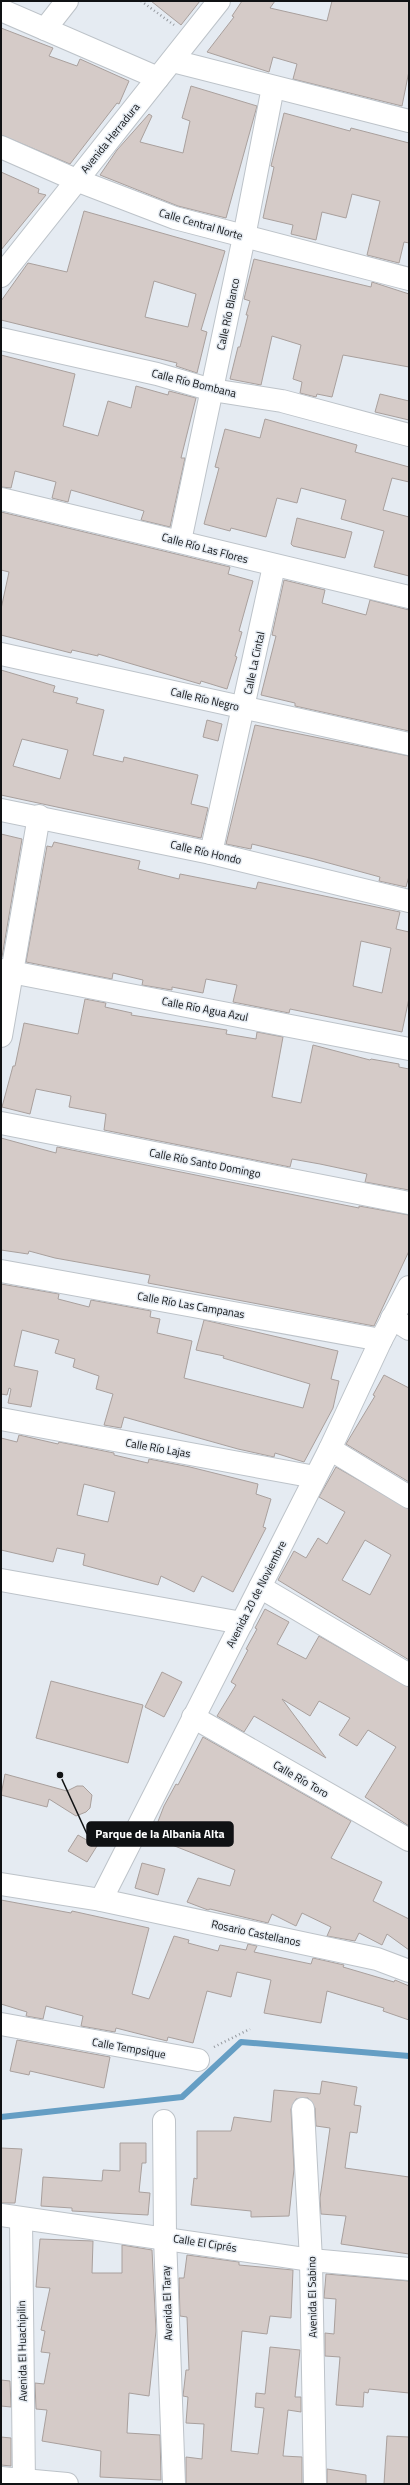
<svg xmlns="http://www.w3.org/2000/svg" width="410" height="2485" viewBox="0 0 410 2485" font-family="'Titillium Web',sans-serif">
<style>
.lines{fill:none;stroke-linecap:round;stroke-linejoin:round}
.stream{stroke:#659ec4;stroke-width:6}
.building{fill:#d5cbc8;stroke:#a9a09d;fill-rule:evenodd}
.street-casing{stroke:#bdc3c9;stroke-width:24}
.secondary-casing{stroke:#bdc3c9;stroke-width:24}
.path{stroke:#95999f;stroke-width:2.5;stroke-dasharray:1 3;stroke-linecap:butt}
.street{stroke:#fff;stroke-width:22}
.secondary{stroke:#fff;stroke-width:22}
.labels{text-anchor:middle;dominant-baseline:central;stroke-width:3;stroke-linejoin:round;paint-order:stroke}
.street-label{font-size:11px;fill:#101214;stroke:#e5ebf2}
.leader{fill:none;stroke:#101214;stroke-width:1.5}
.callout-dot{fill:#101214;stroke:#e5ebf2;stroke-width:1.5}
.callout{fill:#101214;stroke:#101214;stroke-width:1.5}
.callout-label{font-size:12px;text-anchor:middle;font-weight:bold;fill:#fff}
</style>
<rect width="100%" height="100%" fill="#e5ebf2"/>
<g class="lines">
<polyline class="stream" points="1,2117 182,2097 241,2042 409,2056"/>
</g>
<g class="building">
<polygon points="151,1 200,1 181,25"/>
<polygon points="242,1 275,1 270,8 327,21 332,1 409,1 409,71 402,106 293,79 297,64 273,57 269,72 207,52 234,17 232,16"/>
<polygon points="1,28 53,48 49,56 77,66 80,59 129,81 119,104 117,103 70,164 1,135"/>
<polygon points="191,86 257,106 226,218 178,206 100,175 117,150 149,114 152,116 140,142 183,153 190,121 182,118"/>
<polygon points="284,113 350,131 351,128 409,143 409,243 404,242 399,263 367,255 380,201 352,194 346,218 322,212 316,240 291,234 293,225 263,218 274,167 271,166"/>
<polygon points="1,172 39,189 38,193 46,195 1,250"/>
<path d="M84,211L225,251L201,330L207,332L197,373L176,366L177,363L1,320V301L28,263L67,272ZM154,281L196,294L188,327L145,317Z"/>
<polygon points="254,259 371,287 372,282 409,294 409,367 343,355 332,397 317,394 316,397 300,393 302,382 293,379 301,345 272,336 261,385 230,379 238,347 240,347 248,315 246,315 250,301 244,299"/>
<polygon points="1,355 75,374 63,426 98,436 108,401 131,408 136,386 168,395 169,391 196,398 181,458 185,458 170,527 141,520 144,511 71,490 68,502 52,498 56,482 15,471 11,488 1,487"/>
<polygon points="380,394 409,401 409,420 375,412"/>
<polygon points="265,419 357,445 355,452 409,467 409,482 392,478 383,510 409,517 409,576 374,567 384,531 341,519 346,500 301,488 297,503 277,498 266,537 231,528 230,531 204,524 219,468 215,467 225,429 260,438"/>
<polygon points="1,512 230,567 228,574 253,581 239,631 242,632 235,656 237,657 227,689 201,681 200,684 98,654 98,656 72,650 71,653 1,635 1,609 9,572 1,570"/>
<polygon points="297,518 352,532 345,558 293,546 291,544"/>
<polygon points="284,580 325,590 322,603 366,615 370,600 409,610 409,731 295,706 295,703 261,695 276,636 272,635"/>
<path d="M1,670L55,686L53,692L78,698L76,703L104,710L93,755L123,762L124,757L198,775L191,804L208,808L201,838L1,795ZM22,739L68,750L60,779L13,766Z"/>
<polygon points="207,720 222,724 218,741 203,737"/>
<polygon points="255,725 409,756 409,876 406,887 379,881 380,877 314,859 252,844 251,849 226,844"/>
<polygon points="1,834 22,839 2,957 1,957"/>
<path d="M54,842L140,861L138,869L179,879L180,874L256,889L258,882L400,912L396,929L409,932V998L402,1032L290,1009L289,1013L233,1002L237,985L206,979L203,993L172,987V990L142,985L143,980L113,973L112,979L26,962L47,846L52,847ZM361,941L391,948L382,993L353,986Z"/>
<polygon points="85,999 106,1003 105,1007 132,1013 131,1015 227,1030 226,1034 256,1039 257,1032 283,1037 272,1097 301,1103 313,1045 370,1060 371,1059 399,1064 399,1067 409,1069 409,1190 365,1182 367,1174 320,1164 292,1159 290,1167 104,1130 106,1114 69,1107 71,1096 36,1089 30,1114 2,1107 13,1066 15,1066 24,1023 78,1034"/>
<polygon points="1,1138 56,1153 57,1147 359,1208 359,1206 409,1215 409,1251 374,1326 148,1283 150,1275 55,1258 29,1251 28,1254 1,1250"/>
<polygon points="1,1284 59,1294 58,1299 89,1307 91,1300 151,1311 150,1317 160,1319 157,1333 192,1341 184,1378 303,1408 310,1384 223,1358 224,1356 196,1350 204,1320 338,1351 331,1379 339,1381 333,1408 304,1462 275,1453 274,1457 238,1449 124,1417 121,1428 104,1425 113,1394 96,1389 99,1376 73,1367 75,1359 55,1353 59,1340 22,1330 14,1366 38,1371 31,1407 8,1403 11,1389 9,1388 7,1395 1,1394"/>
<polygon points="384,1375 409,1388 409,1482 346,1444 375,1396 373,1395"/>
<path d="M19,1435L58,1444L59,1442L114,1453V1455L148,1463L149,1459L190,1467L258,1484L256,1494L271,1499L263,1527L266,1528L233,1592L202,1576L194,1592L161,1576L158,1585L83,1565L85,1554L57,1548L53,1562L1,1550V1438L17,1442ZM84,1484L115,1492L108,1522L77,1515Z"/>
<path d="M336,1467L409,1509V1660L278,1580L294,1551L306,1558L318,1538L327,1544L345,1512L319,1497ZM365,1540L391,1555L370,1595L342,1580Z"/>
<polygon points="265,1609 289,1622 277,1644 306,1659 319,1636 409,1687 409,1826 365,1797 396,1747 368,1730 357,1746 339,1735 350,1718 319,1701 310,1716 282,1699 326,1758 254,1716 244,1732 217,1716 236,1685 231,1682 248,1650 246,1649 257,1629 255,1628"/>
<polygon points="162,1672 182,1682 164,1717 145,1707"/>
<polygon points="51,1681 143,1705 128,1763 36,1738"/>
<polygon points="203,1737 351,1821 331,1858 382,1882 373,1901 409,1919 409,1950 387,1934 382,1945 359,1933 355,1941 327,1936 331,1927 302,1913 296,1926 272,1914 268,1923 210,1909 208,1910 187,1902 198,1878 230,1886 235,1870 152,1837 164,1806 176,1784 178,1785"/>
<polygon points="5,1774 67,1791 77,1786 83,1786 92,1795 90,1808 86,1812 76,1816 49,1799 47,1807 1,1795"/>
<polygon points="78,1835 97,1846 87,1862 68,1851"/>
<polygon points="142,1863 165,1869 158,1895 135,1888"/>
<polygon points="1,1900 71,1913 72,1911 149,1928 132,1994 149,1999 174,1936 189,1940 188,1943 218,1951 220,1945 246,1950 248,1944 257,1946 254,1952 311,1964 313,1958 344,1965 343,1967 394,1982 395,1980 409,1986 409,2020 383,2011 384,2008 327,1991 321,2023 264,2013 271,1980 237,1972 231,1997 207,1991 193,2043 168,2037 167,2041 116,2028 115,2032 81,2026 83,2016 46,2006 43,2019 26,2016 27,2012 1,2004"/>
<polygon points="17,2040 110,2057 104,2088 30,2071 29,2075 10,2071"/>
<polygon points="322,2081 357,2087 354,2105 361,2106 357,2133 350,2132 345,2168 409,2177 409,2254 341,2244 346,2216 321,2214 320,2198 330,2128 316,2126 315,2108 308,2098 296,2099 291,2109 294,2169 289,2216 251,2217 251,2211 191,2205 194,2178 197,2179 197,2131 231,2131 234,2117 271,2122 274,2090 320,2094"/>
<polygon points="120,2143 146,2143 146,2163 142,2163 139,2192 150,2193 148,2215 72,2211 72,2208 41,2206 43,2177 102,2181 103,2170 120,2171"/>
<polygon points="1,2148 22,2149 15,2203 1,2203"/>
<polygon points="40,2239 93,2241 92,2273 122,2273 122,2245 152,2250 156,2331 149,2396 129,2393 127,2433 160,2435 161,2480 100,2477 101,2451 42,2441 47,2410 36,2409 35,2383 44,2384 50,2353 41,2352 45,2331 41,2330 50,2288 36,2287"/>
<polygon points="187,2255 239,2262 239,2265 293,2270 291,2318 270,2316 267,2334 242,2331 231,2451 258,2454 264,2408 255,2407 256,2393 265,2394 270,2347 300,2350 295,2397 301,2397 301,2412 288,2410 283,2456 302,2457 302,2484 186,2484 186,2457 202,2459 204,2424 186,2423 188,2397 183,2396 186,2370 189,2370 187,2317 180,2316 179,2278 184,2278"/>
<polygon points="326,2274 409,2281 409,2393 369,2389 368,2393 364,2392 363,2407 336,2405 340,2357 325,2356 325,2333 334,2334 336,2299 324,2298"/>
<polygon points="1,2380 10,2381 11,2407 1,2406"/>
<polygon points="387,2436 409,2437 409,2484 384,2484"/>
<polygon points="1,2437 11,2438 11,2466 1,2465"/>
<polygon points="327,2469 366,2475 366,2484 327,2484"/>
</g>
<g class="lines">
<g class="street-casing">
<g id="street">
<polyline points="1,10 158,78"/>
<polyline points="45,29 67,1"/>
<polyline points="173,61 409,121"/>
<polyline points="1,276 219,1"/>
<polyline points="1,339 157,374 212,390 282,401 409,435"/>
<polyline points="1,499 409,597"/>
<polyline points="180,541 244,237 273,87"/>
<polyline points="1,654 409,744"/>
<polyline points="1,810 211,853 409,901"/>
<polyline points="211,853 274,566"/>
<polyline points="1,970 409,1049"/>
<polyline points="1,1036 39,816"/>
<polyline points="1,1123 409,1203"/>
<polyline points="1,1271 381,1340"/>
<polyline points="392,1318 409,1329"/>
<polyline points="1,1419 315,1477"/>
<polyline points="330,1449 409,1497"/>
<polyline points="1,1580 242,1623"/>
<polyline points="260,1587 409,1675"/>
<polyline points="193,1717 409,1840"/>
<polyline points="1,1884 101,1900"/>
<polyline points="1,2024 198,2060"/>
<polyline points="303,2109 311,2260 315,2484"/>
<polyline points="164,2121 165,2237 174,2484"/>
<polyline points="1,2215 311,2260 409,2269"/>
<polyline points="21,2219 24,2484"/>
<polyline points="1,2478 67,2484"/>
</g>
</g>
<g class="secondary-casing">
<g id="secondary">
<polyline points="1,147 76,180 175,218 409,279"/>
<polyline points="409,1287 381,1340 330,1449 101,1900 377,1959 409,1971"/>
</g>
</g>
<g class="path">
<polyline points="141,1 174,25"/>
<polyline points="214,2047 250,2029"/>
</g>
<use href="#street" class="street"/>
<use href="#secondary" class="secondary"/>
</g>
<g class="labels">
<g class="street-label">
<text transform="translate(110 138) rotate(-51)">Avenida Herradura</text>
<text transform="translate(201 224) rotate(16)">Calle Central Norte</text>
<text transform="translate(228 314) rotate(-78)">Calle Río Blanco</text>
<text transform="translate(194 383) rotate(14)">Calle Río Bombana</text>
<text transform="translate(205 548) rotate(15)">Calle Río Las Flores</text>
<text transform="translate(254 663) rotate(-78)">Calle La Cintal</text>
<text transform="translate(205 699) rotate(13)">Calle Río Negro</text>
<text transform="translate(206 852) rotate(13)">Calle Río Hondo</text>
<text transform="translate(205 1009) rotate(11)">Calle Río Agua Azul</text>
<text transform="translate(205 1163) rotate(11)">Calle Río Santo Domingo</text>
<text transform="translate(191 1305) rotate(10)">Calle Río Las Campanas</text>
<text transform="translate(158 1448) rotate(10)">Calle Río Lajas</text>
<text transform="translate(256 1594) rotate(-63)">Avenida 20 de Noviembre</text>
<text transform="translate(301 1779) rotate(30)">Calle Río Toro</text>
<text transform="translate(256 1933) rotate(12)">Rosario Castellanos</text>
<text transform="translate(129 2048) rotate(10)">Calle Tempsique</text>
<text transform="translate(205 2243) rotate(9)">Calle El Ciprés</text>
<text transform="translate(312 2297) rotate(-91)">Avenida El Sabino</text>
<text transform="translate(167 2303) rotate(-92)">Avenida El Taray</text>
<text transform="translate(22 2351) rotate(-91)">Avenida El Huachipilin</text>
</g>
</g>
<path class="leader" d="M60 1775L87 1834"/>
<circle class="callout-dot" cx="60" cy="1775" r="4"/>
<rect class="callout" x="87" y="1822" width="146" height="24" rx="4"/>
<g class="callout-label">
<text x="160" y="1838">Parque de la Albania Alta</text>
</g>
<rect width="410" height="2485" fill="none" stroke="#101214" stroke-width="4"/>
</svg>
